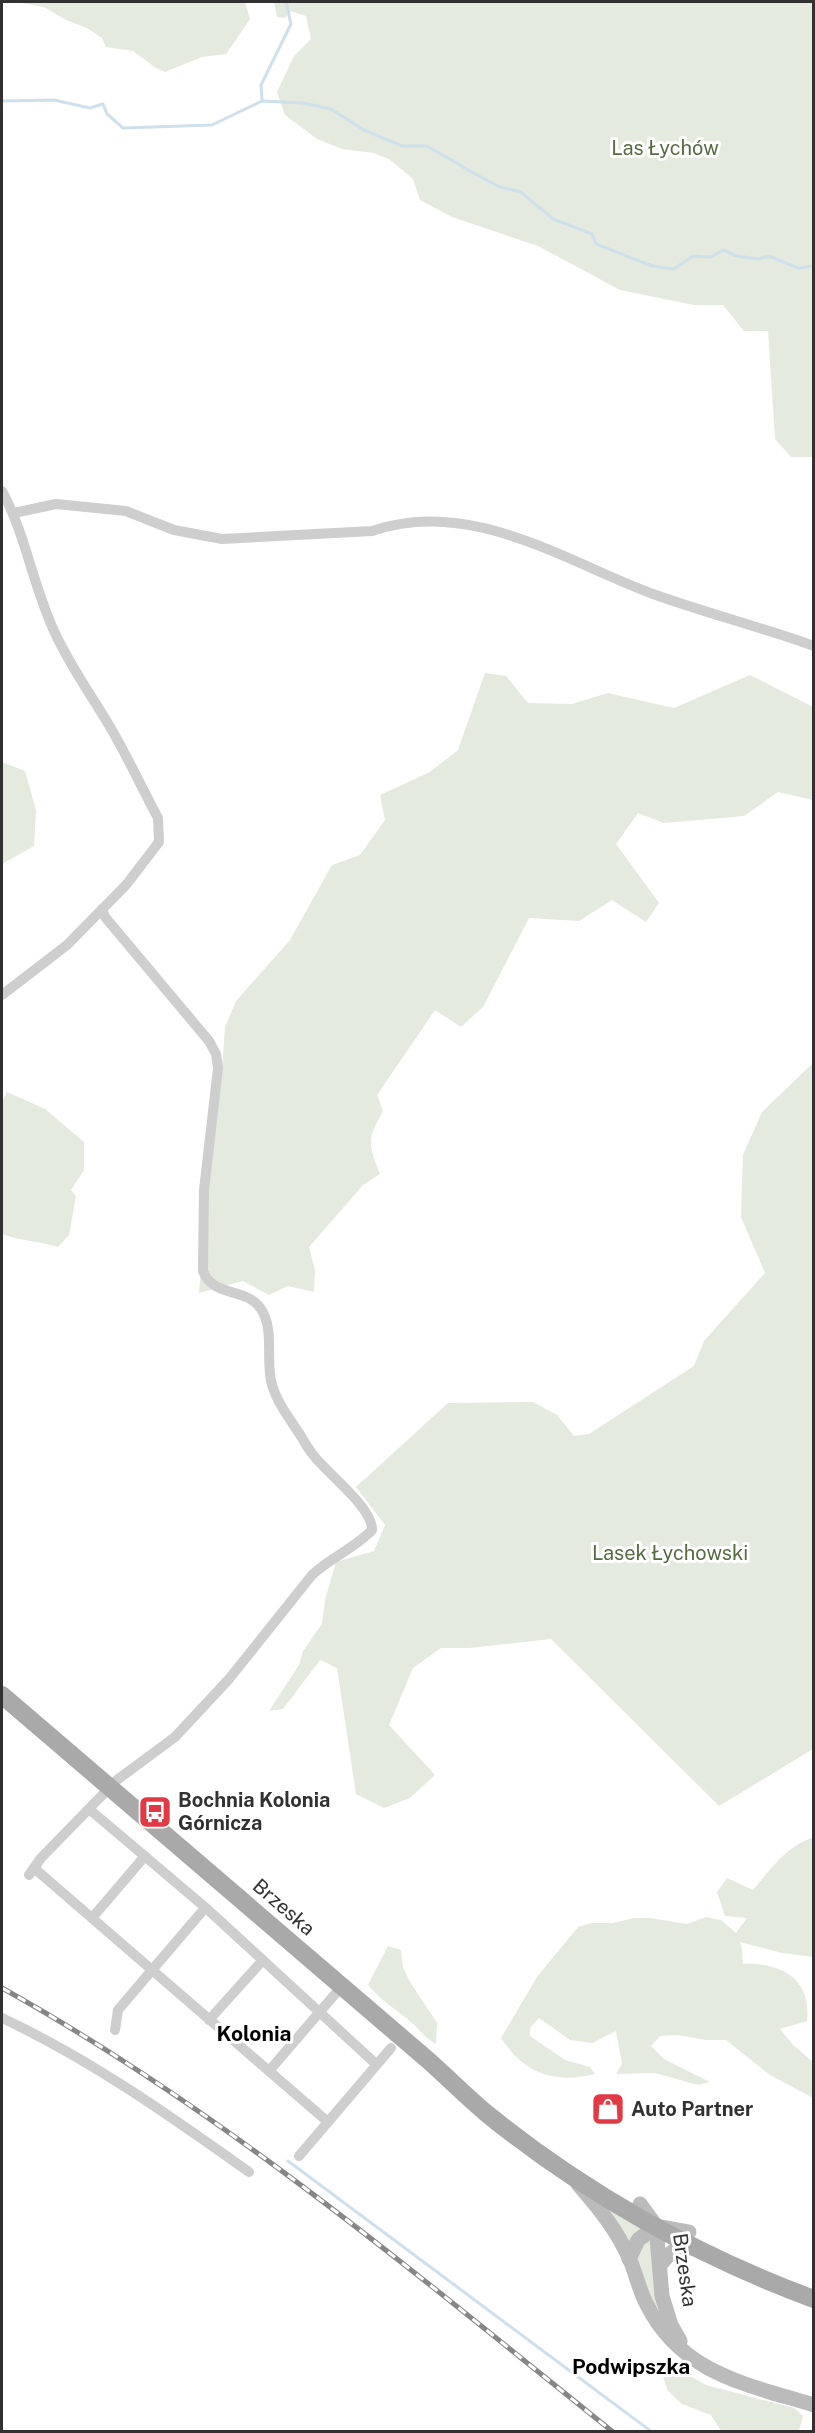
<svg xmlns="http://www.w3.org/2000/svg" width="815" height="2433" viewBox="0 0 815 2433" font-family="'Public Sans',sans-serif">
<style>
.green{fill:#e4eadd}
.lines{fill:none;stroke-linecap:round;stroke-linejoin:round}
.stream{stroke:#cde0ec;stroke-width:3}
.minor{stroke:#cecece;stroke-width:10}
.secondary{stroke:#bbb;stroke-width:15}
.primary{stroke:#a9a9a9;stroke-width:18}
.rail-casing{stroke:#868686;stroke-width:5}
.rail{stroke:#fff;stroke-width:3;stroke-dasharray:9;stroke-linecap:butt}
.labels{text-anchor:middle;dominant-baseline:central;stroke-width:6;stroke-linejoin:round;paint-order:stroke}
.park-label{font-size:20px;fill:#546c3f;stroke:#fff}
.poi-label{font-size:20px;font-weight:bold;fill:#313131;stroke:#fff;text-anchor:start}
.street-label{font-size:20px;fill:#313131;stroke:#fff}
.neighbourhood-label{font-size:21px;font-weight:bold;fill:#000;stroke:#fff}
</style>
<rect width="100%" height="100%" fill="#fff"/>
<g class="green">
<polygon points="16,2 245,2 250,19 226,54 202,57 165,72 156,68 133,51 106,47 102,38 87,28 66,20 44,7"/>
<polygon points="274,2 813,2 813,457 791,457 775,439 768,331 744,331 723,305 694,305 620,290 538,246 452,217 420,200 413,179 389,159 373,153 342,149 317,139 285,115 277,92 294,56 311,39 306,16 291,11 285,18 277,17"/>
<path d="M485,673L506,676L528,703L572,704L608,693L674,708L750,675L813,707V800L778,792L744,816L664,823L638,813L616,844L659,903L646,922L612,900L579,921L529,918L483,1007L461,1027L435,1010L377,1095L383,1111C367,1139 368,1145 380,1174L363,1185L309,1247L315,1270L314,1292L288,1286L269,1295L243,1281L199,1293L213,1127L223,1057L225,1027L236,1001L290,940L332,865L360,855L385,820L380,795L430,772L458,750Z"/>
<polygon points="2,762 25,771 36,810 34,846 2,864"/>
<polygon points="813,1063 813,1749 719,1806 551,1639 469,1648 441,1648 413,1668 389,1725 435,1775 410,1798 384,1808 356,1794 337,1668 320,1660 283,1709 269,1711 299,1665 303,1651 322,1624 325,1600 336,1562 374,1551 385,1525 356,1487 448,1403 533,1402 557,1415 574,1436 589,1434 694,1366 704,1341 765,1273 741,1217 743,1155 762,1112"/>
<path d="M7,1092L45,1109L84,1142V1170L71,1190L76,1196L69,1235L58,1247C39,1241 20,1241 2,1234V1102Z"/>
<path d="M813,1838V1957L782,1953L740,1942L742,1950L743,1964C781,1962 812,1979 807,2021L780,2029L792,2044L813,2062V2098L770,2075L726,2040H706L678,2035L660,2036L651,2046L664,2059L710,2082L698,2085L655,2073L616,2074L622,2064L616,2031L592,2043L570,2040L539,2018L530,2028V2036L565,2060L590,2067L595,2074C553,2084 525,2074 501,2038L537,1977L578,1927L591,1923H612L634,1918H650L687,1924L706,1917L721,1920L736,1933L747,1918L725,1916L717,1892L727,1878L753,1890C769,1871 788,1844 813,1838Z"/>
<path d="M388,1946L401,1950L403,1967L410,1982L437,2023L436,2044C425,2038 420,2030 411,2022C397,2010 380,2000 368,1985Z"/>
<polygon points="602,2197 646,2225 629,2247"/>
<polygon points="652,2233 658,2317 636,2255"/>
<polygon points="670,2365 706,2385 794,2408 803,2416 799,2431 721,2431 711,2415 682,2404 668,2391 662,2374"/>
</g>
<g class="lines">
<g class="stream">
<polyline points="262,100 261,85 291,24 286,2"/>
<polyline points="2,101 54,100 90,108 103,104 107,114 123,128 212,125 262,101 303,103 331,109 364,130 402,146 427,146 477,175 500,187 521,192 553,219 592,234 596,244 652,266 674,269 693,256 711,257 723,250 737,256 758,259 769,256 798,268 814,266"/>
<polyline points="288,2161 652,2432"/>
</g>
<g class="minor">
<path d="M2,491C26,535 33,587 55,633C71,668 94,699 113,732C129,760 143,790 158,818L159,842L126,885L67,945L2,995"/>
<path d="M14,513L56,504L126,511L174,530L222,539L372,531C471,497 564,561 653,594C706,613 761,627 814,646"/>
<polyline points="89,1809 206,1908 376,2064"/>
<polyline points="34,1868 328,2122"/>
<path d="M29,1875L41,1858L117,1780L175,1737L229,1679L312,1575C330,1558 355,1548 372,1530C373,1508 328,1474 314,1456C308,1449 304,1441 299,1433C289,1418 277,1402 272,1385C265,1362 275,1330 261,1309C247,1287 213,1298 203,1271L204,1190L218,1068L216,1054L209,1041L105,917L102,909"/>
<polyline points="92,1918 145,1856"/>
<path d="M2,2018C90,2059 170,2116 249,2172"/>
<polyline points="209,2020 263,1960"/>
<polyline points="115,2030 118,2010 205,1908"/>
<polyline points="269,2071 342,1986"/>
<polyline points="299,2156 391,2048"/>
</g>
<g class="secondary">
<path d="M578,2184C598,2207 618,2231 630,2260C636,2274 639,2289 646,2303C681,2374 746,2384 814,2405"/>
<polyline points="640,2204 656,2226 662,2296 671,2325 680,2341"/>
<polyline points="662,2227 689,2232"/>
<polyline points="629,2259 638,2240 656,2226"/>
<path d="M661,2264C671,2251 679,2244 696,2249"/>
</g>
<path class="primary" d="M2,1695L429,2061C448,2078 467,2097 486,2113C583,2192 697,2256 814,2299"/>
<g class="rail-casing">
<path id="rail" d="M2,1988C223,2111 416,2274 613,2432"/>
</g>
<use href="#rail" class="rail"/>
</g>
<defs>
<g id="bus-square" transform="scale(1.725)"><rect x="-9" y="-9" width="18" height="18" rx="4" fill="#e13a45" stroke="#fff"/><path d="M-5-6H5V4H4V6H2V4H-2V6H-4V4H-5ZM-3.5-4V0h7V-4ZM-3.5 1.2v1.5H-2V1.2ZM2 1.2v1.5H3.5V1.2Z" fill="#fff"/></g>
<g id="shop-square" transform="scale(1.725)"><rect x="-9" y="-9" width="18" height="18" rx="4" fill="#e13a45" stroke="#fff"/><path d="M-5-2.5h2.3a2.7 3.5 0 0 1 5.4 0H5L5.5 6h-11ZM-1.5-2.5h3a1.5 2.3 0 0 0-3 0Z" fill="#fff"/></g>
</defs>
<g fill-rule="evenodd">
<use href="#bus-square" x="155" y="1812"/>
<use href="#shop-square" x="608" y="2109"/>
</g>
<g class="labels">
<g class="park-label">
<text x="665" y="148">Las Łychów</text>
<text x="670" y="1553">Lasek Łychowski</text>
</g>
<g class="poi-label">
<text x="178" y="1800">Bochnia Kolonia<tspan x="178" dy="23">Górnicza</tspan></text>
<text x="631" y="2109">Auto Partner</text>
</g>
<g class="street-label">
<text transform="translate(284 1907) rotate(41)">Brzeska</text>
<text transform="translate(685 2270) rotate(82)">Brzeska</text>
</g>
<g class="neighbourhood-label">
<text x="254" y="2033">Kolonia</text>
<text x="631" y="2366">Podwipszka</text>
</g>
</g>
<rect width="815" height="2433" fill="none" stroke="#313131" stroke-width="6"/>
</svg>
